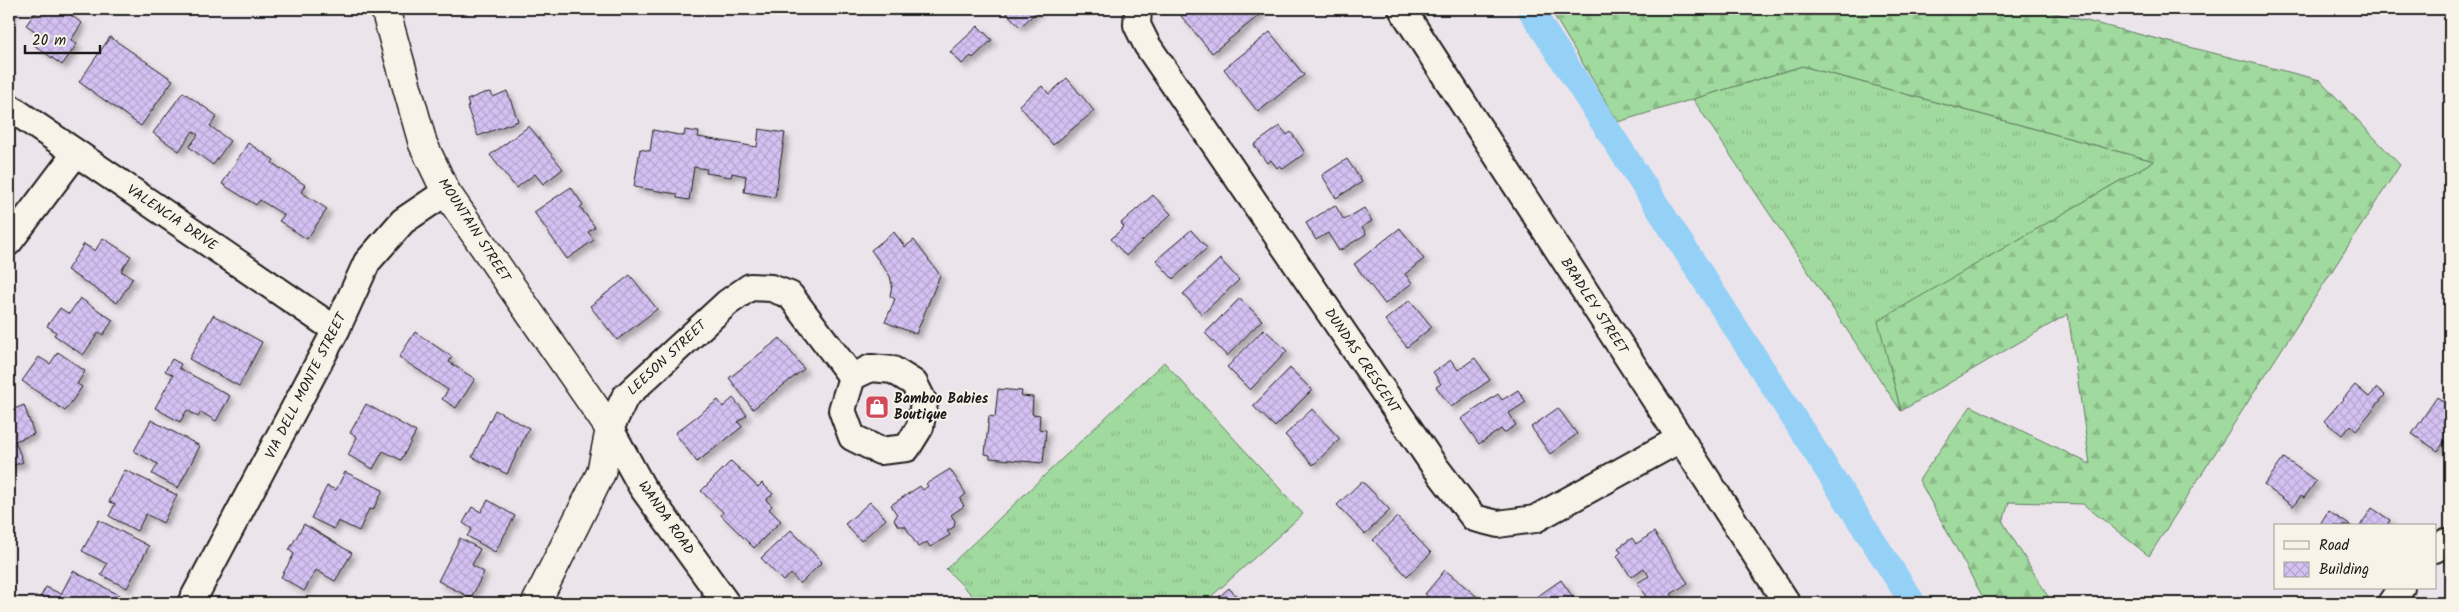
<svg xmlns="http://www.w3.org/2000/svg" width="2459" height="612" viewBox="0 0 2459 612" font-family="Kalam,sans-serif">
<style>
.grass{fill:url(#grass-tufts);stroke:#5e7b5e}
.forest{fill:url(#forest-firs);stroke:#5e7b5e}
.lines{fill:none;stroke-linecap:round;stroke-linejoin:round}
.canal{stroke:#95d1f6;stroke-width:26}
.building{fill:url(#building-cross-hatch);stroke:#1c1c1c;filter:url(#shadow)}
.minor-casing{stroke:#1c1c1c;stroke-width:30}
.tertiary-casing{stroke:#1c1c1c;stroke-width:31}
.minor{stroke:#f7f3e8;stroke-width:26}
.tertiary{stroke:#f7f3e8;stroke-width:28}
.labels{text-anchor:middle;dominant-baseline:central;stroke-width:4;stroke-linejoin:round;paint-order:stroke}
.street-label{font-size:14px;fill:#1c1c1c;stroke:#f7f3e8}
.poi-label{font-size:14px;font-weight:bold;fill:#1c1c1c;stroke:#f7f3e8;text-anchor:start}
</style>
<defs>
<pattern id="grass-tufts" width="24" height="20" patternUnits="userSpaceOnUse" patternTransform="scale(1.25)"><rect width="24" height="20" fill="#a1da9f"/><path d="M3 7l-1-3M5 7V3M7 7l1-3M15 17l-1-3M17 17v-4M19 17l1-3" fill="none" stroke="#8aba88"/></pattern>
<pattern id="forest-firs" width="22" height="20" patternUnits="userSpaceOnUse" patternTransform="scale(1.25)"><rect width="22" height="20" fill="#a1da9f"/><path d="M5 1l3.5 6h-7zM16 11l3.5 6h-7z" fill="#8aba88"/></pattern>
<pattern id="building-cross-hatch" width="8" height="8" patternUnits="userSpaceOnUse" patternTransform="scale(1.25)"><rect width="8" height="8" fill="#d4c1f2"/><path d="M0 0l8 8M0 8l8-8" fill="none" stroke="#b5a5cf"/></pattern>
<filter id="shadow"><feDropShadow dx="4.5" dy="4.5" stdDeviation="2.5" flood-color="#0004"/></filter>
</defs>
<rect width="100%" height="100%" fill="#ece4eb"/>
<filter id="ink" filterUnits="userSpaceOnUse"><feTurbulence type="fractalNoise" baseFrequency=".02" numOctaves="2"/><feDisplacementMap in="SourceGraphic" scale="10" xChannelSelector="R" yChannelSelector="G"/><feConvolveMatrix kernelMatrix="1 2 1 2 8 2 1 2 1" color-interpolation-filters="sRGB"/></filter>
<g filter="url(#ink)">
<g class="grass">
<polygon points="1802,66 2154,161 1879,321 1901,411 1693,99"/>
<polygon points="1164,362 1303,514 1204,603 980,603 946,569"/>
</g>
<polygon class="forest" points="1550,9 2039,9 2320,80 2400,165 2149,556 2083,504 2009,502 2003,522 2052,603 1986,603 1919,480 1971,406 2090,464 2068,314 1901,411 1878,321 2154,161 1802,66 1618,122"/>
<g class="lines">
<polyline class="canal" points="1530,9 1913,603"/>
</g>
<g class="building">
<polygon points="9,9 15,9 9,18"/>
<polygon points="38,9 62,9 82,23 71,40 77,44 62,65 34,45 41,35 26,25"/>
<polygon points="1003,9 1040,9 1020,27"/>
<polygon points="1190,9 1259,9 1262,13 1212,53 1181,16"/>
<polygon points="978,26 992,40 973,58 971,56 962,64 950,52"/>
<polygon points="1270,32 1304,75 1258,112 1224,69"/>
<polygon points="110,37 173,80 141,126 79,82"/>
<polygon points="1067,78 1094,111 1053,145 1019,105 1042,86 1049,94"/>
<polygon points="507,91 518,121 478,136 467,107 469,106 467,100 484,93 491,92 493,97"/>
<polygon points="183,92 217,116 210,126 230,141 213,165 189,147 198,135 193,131 179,151 153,133"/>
<polygon points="529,126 563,169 543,184 535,174 516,188 490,155"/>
<polygon points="1280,126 1287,135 1291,132 1305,153 1283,169 1280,165 1277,168 1271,160 1267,163 1254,145"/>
<polygon points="759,129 785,133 775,197 744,192 746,176 732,173 731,177 706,173 707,169 694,167 689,200 677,198 677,194 634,187 640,149 650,151 653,130 684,136 685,130 699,132 698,137 757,147"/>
<polygon points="248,143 274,160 272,163 305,185 301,192 327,209 307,239 279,221 284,215 260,200 256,205 222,184"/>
<polygon points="1347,159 1362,182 1336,198 1322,175"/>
<polygon points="571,187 583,205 580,207 595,227 588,232 594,240 567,259 534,212"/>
<polygon points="1153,195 1171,214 1126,256 1111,239 1124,227 1121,223"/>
<polygon points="1335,205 1344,220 1364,208 1372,221 1362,227 1366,234 1339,251 1328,233 1316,240 1306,223"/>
<polygon points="1400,228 1424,259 1405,274 1412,283 1385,304 1354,264"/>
<polygon points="1191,230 1207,248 1173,279 1156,260"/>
<polygon points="894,232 905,247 914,240 940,275 916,334 885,322 895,299 890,296 892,285 890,276 871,250"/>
<polygon points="103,238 131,256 121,271 133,278 117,303 67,270 84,244 95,251"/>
<polygon points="1220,259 1239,280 1202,314 1183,294"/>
<polygon points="630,275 657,309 617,340 590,306"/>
<polygon points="80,298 113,320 103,335 99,332 83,355 54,335 56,332 47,326 60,308 69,314"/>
<polygon points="1240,298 1262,320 1227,356 1205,333"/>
<polygon points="1410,300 1432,327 1407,347 1385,320"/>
<polygon points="213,315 262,342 239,386 189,359"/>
<polygon points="1264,329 1287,351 1250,390 1227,367"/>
<polygon points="415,332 452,357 449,362 475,379 456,408 442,399 448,390 399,357"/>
<polygon points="780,338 804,369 753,409 729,378"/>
<polygon points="58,352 85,371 77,384 82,387 65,411 22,381 39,357 50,364"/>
<polygon points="1475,358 1490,380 1451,407 1436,387 1441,384 1433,372 1451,360 1458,370"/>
<polygon points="172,359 181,364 179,368 230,396 216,421 201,412 198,417 187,410 180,422 155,408 173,375 165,371"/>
<polygon points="1290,368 1312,390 1275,427 1253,406"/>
<polygon points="2355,385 2369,397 2377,388 2385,395 2356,430 2351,425 2342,435 2324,421"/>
<polygon points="998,389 1022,391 1021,396 1033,397 1032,414 1040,415 1039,429 1046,430 1043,463 990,458 990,455 985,454 989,416 995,417"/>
<polygon points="1518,390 1526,402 1509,413 1516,425 1504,433 1501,429 1479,444 1461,419 1498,394 1502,400"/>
<polygon points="2437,397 2450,406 2450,433 2438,451 2412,434"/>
<polygon points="733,398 747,415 738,422 742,427 697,462 675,433 718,400 723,407"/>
<polygon points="366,404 416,432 401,460 383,451 373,469 348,455 357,437 350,433"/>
<polygon points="24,405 34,434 15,441 23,462 9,467 9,411"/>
<polygon points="1558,408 1577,434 1550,454 1531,427"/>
<polygon points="1312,409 1340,439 1313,465 1285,435"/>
<polygon points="495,410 529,428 507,474 472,457"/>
<polygon points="151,420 200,446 178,488 152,474 158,464 134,451"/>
<polygon points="2284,458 2316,481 2304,498 2301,496 2293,506 2264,485"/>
<polygon points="731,461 758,487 762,483 773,494 766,500 772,506 769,509 781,521 754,548 721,515 723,512 701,491"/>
<polygon points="950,469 966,494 960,499 964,506 951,515 955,521 954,527 947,531 950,535 930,547 927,542 918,547 905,526 898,526 894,520 897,515 891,505 920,486 923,490 928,486 926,484"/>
<polygon points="125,470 177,495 163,523 146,514 137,531 109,516 115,504 109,502"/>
<polygon points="345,472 383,490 373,510 369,509 359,531 338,521 334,529 311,518 327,486 336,490"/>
<polygon points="1362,481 1390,510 1365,534 1337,505"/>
<polygon points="488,500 515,516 495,552 467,536 472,529 463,523 472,507 481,512"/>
<polygon points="870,502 886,519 861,541 845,524"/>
<polygon points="2372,508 2390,520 2387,526 2360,526"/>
<polygon points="2328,511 2351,526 2319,526"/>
<polygon points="1397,517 1431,553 1407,576 1373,540"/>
<polygon points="99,520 149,546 127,588 101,575 107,564 82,551"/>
<polygon points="304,524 352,553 335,581 316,570 304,591 281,577 294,554 289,550"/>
<polygon points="791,530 822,562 800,584 791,574 783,581 761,558"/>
<polygon points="1654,532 1688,583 1671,594 1674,598 1666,603 1650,603 1637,583 1649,576 1644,568 1631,577 1617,556 1621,552 1618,548 1632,538 1636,544"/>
<polygon points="460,538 480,549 472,565 484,572 471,598 438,581"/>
<polygon points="1445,570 1481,600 1478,603 1436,603 1425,594"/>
<polygon points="73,571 125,598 123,603 37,603 46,587 61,594"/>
<polygon points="1561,580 1577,603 1528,603"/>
<polygon points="1229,588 1243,603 1212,603"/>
</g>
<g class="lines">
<g class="minor-casing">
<g id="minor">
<polyline points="1138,9 1137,25 1147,45 1433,464 1474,518 1498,524 1535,519 1680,439"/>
<polyline points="1402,9 1787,603"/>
<polyline points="9,107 336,330"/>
<polyline points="9,242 76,153"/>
<polygon points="871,368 893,370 914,383 924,403 920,427 907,448 880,451 852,437 842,410 852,377"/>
<polyline points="2435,549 2446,542 2450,542"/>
<polyline points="191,603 336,330 367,262 403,221 446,192"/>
<polyline points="726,603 642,487 610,429 625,397 727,303 750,287 771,288 790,295 852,377"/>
<polyline points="2391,603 2401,588"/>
</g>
</g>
<g class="tertiary-casing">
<polyline id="tertiary" points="385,9 423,144 446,192 610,429 601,473 536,603"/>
</g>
<use href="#minor" class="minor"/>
<use href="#tertiary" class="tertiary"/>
</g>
</g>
<defs>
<g id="shop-square" transform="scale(1.25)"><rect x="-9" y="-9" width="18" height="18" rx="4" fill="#d1495b" stroke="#f7f3e8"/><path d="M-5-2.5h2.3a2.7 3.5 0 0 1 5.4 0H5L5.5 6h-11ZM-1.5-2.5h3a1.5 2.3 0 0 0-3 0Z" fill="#fff"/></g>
</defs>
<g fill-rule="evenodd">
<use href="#shop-square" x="877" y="407"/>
</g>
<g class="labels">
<g class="street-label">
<text transform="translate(172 218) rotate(34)">VALENCIA DRIVE</text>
<text transform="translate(474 230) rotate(57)">MOUNTAIN STREET</text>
<text transform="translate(1594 306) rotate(57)">BRADLEY STREET</text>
<text transform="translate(667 358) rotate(-43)">LEESON STREET</text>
<text transform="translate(1362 361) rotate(56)">DUNDAS CRESCENT</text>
<text transform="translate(306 386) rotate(-63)">VIA DELL MONTE STREET</text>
<text transform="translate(666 518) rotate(55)">WANDA ROAD</text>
</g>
<g class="poi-label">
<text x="894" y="399">Bamboo Babies<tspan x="894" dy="16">Boutique</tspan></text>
</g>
</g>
<rect width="2459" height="612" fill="none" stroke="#f7f3e8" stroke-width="30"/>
<rect x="15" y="15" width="2429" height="582" fill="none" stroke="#1c1c1c" stroke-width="2" filter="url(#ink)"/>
<rect x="2274" y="524" width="162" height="65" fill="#f7f3e8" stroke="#9f9d96"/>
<rect x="2284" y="541" width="25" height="8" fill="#f7f3e8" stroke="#9f9d96"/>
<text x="2319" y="550" font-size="15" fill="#1c1c1c">Road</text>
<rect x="2284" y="562" width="25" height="15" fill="url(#building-cross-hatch)" stroke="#9f9d96"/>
<text x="2319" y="574" font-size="15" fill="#1c1c1c">Building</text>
<path d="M25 45v8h75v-8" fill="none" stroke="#1c1c1c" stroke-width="2.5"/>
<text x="32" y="45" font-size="15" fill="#1c1c1c" stroke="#f7f3e8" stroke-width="4" paint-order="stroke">20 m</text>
</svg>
